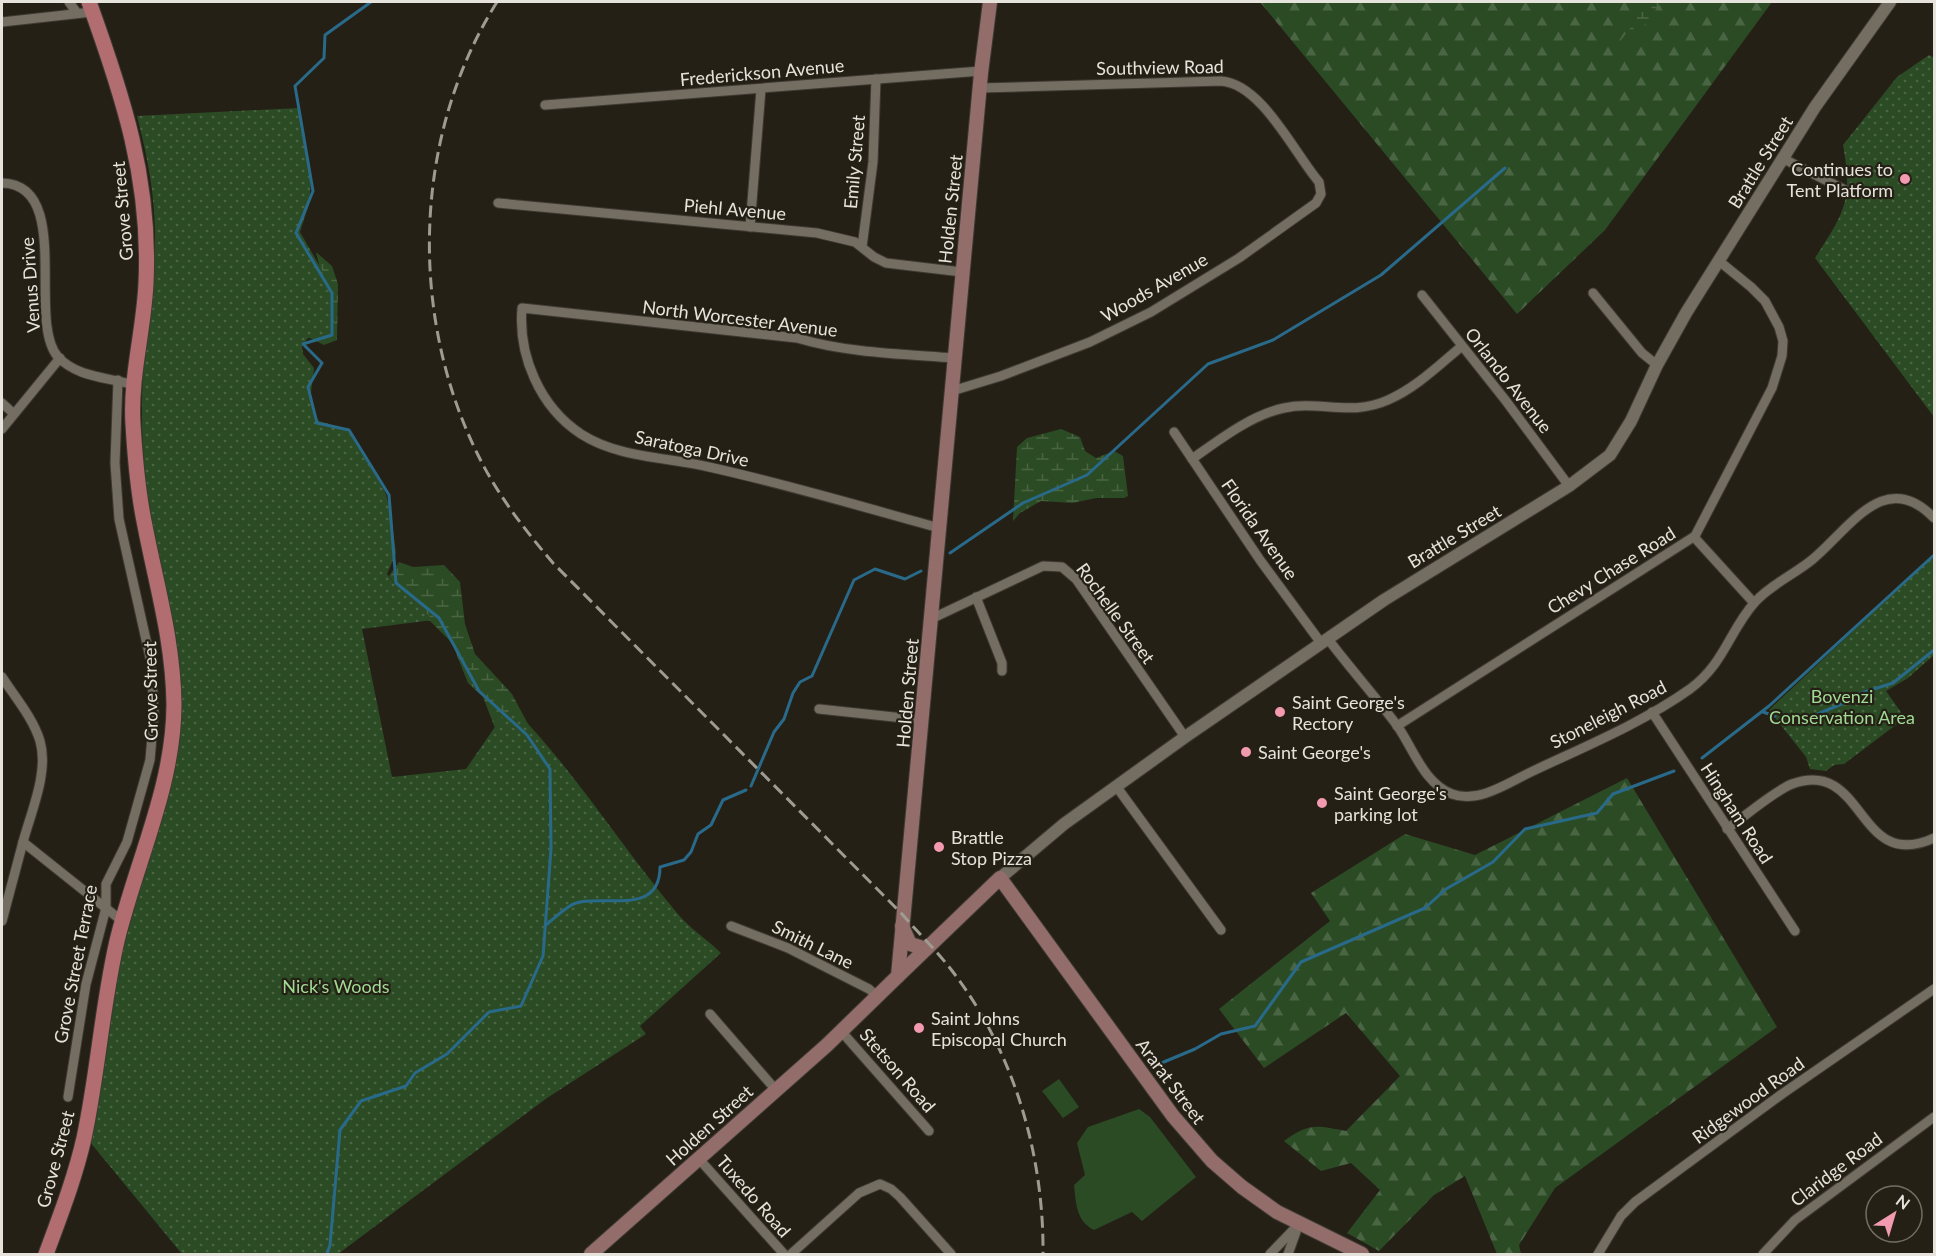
<svg xmlns="http://www.w3.org/2000/svg" width="1936" height="1256" viewBox="0 0 1936 1256" font-family="Lato,sans-serif">
<style>
.forest{fill:url(#forest-firs)}
.wetland{fill:url(#wetland-marsh)}
.park{fill:url(#park-dots)}
.garden{fill:#2b4b24}
.lines{fill:none;stroke-linecap:round;stroke-linejoin:round}
.stream{stroke:#296a8a;stroke-width:3}
.minor-casing{stroke:#3e3a33;stroke-width:11}
.tertiary-casing{stroke:#3e3a33;stroke-width:14}
.secondary-casing{stroke:#3e3a33;stroke-width:16}
.primary-casing{stroke:#3e3a33;stroke-width:17}
.minor{stroke:#746e62;stroke-width:9}
.tertiary{stroke:#746e62;stroke-width:12}
.secondary{stroke:#926d69;stroke-width:14}
.primary{stroke:#b16d70;stroke-width:15}
.rail{stroke:#9e9b92;stroke-width:3;stroke-dasharray:12 6;stroke-linecap:butt}
.poi-dot{fill:#f29ab0;stroke:#252016;stroke-width:2}
.labels{text-anchor:middle;dominant-baseline:central;stroke-width:4.5;stroke-linejoin:round;paint-order:stroke}
.street-label{font-size:18px;fill:#e6e3dc;stroke:#252016}
.poi-label{font-size:18px;fill:#e6e3dc;stroke:#252016;text-anchor:start}
.park-label{font-size:18px;fill:#a0da93;stroke:#252016}
</style>
<defs>
<pattern id="forest-firs" width="22" height="20" patternUnits="userSpaceOnUse" patternTransform="scale(1.5)"><rect width="22" height="20" fill="#2b4b24"/><path d="M5 1l3.5 6h-7zM16 11l3.5 6h-7z" fill="#4a6543"/></pattern>
<pattern id="wetland-marsh" width="20" height="14" patternUnits="userSpaceOnUse" patternTransform="scale(1.5)"><rect width="20" height="14" fill="#2b4b24"/><path d="M1 5h8M5 5V1M11 12h8M15 12V8" fill="none" stroke="#4a6543"/></pattern>
<pattern id="park-dots" width="8" height="8" patternUnits="userSpaceOnUse" patternTransform="scale(1.5)"><rect width="8" height="8" fill="#2b4b24"/><path d="M2 2h.1M6 6h.1" fill="none" stroke="#4a6543" stroke-width="1.8" stroke-linecap="round"/></pattern>
</defs>
<rect width="100%" height="100%" fill="#252016"/>
<g class="forest">
<polygon points="1260,2 1772,2 1605,230 1517,314"/>
<path d="M1627,778L1777,1027L1555,1188L1519,1245L1521,1254H1497L1465,1176L1434,1195L1379,1251L1347,1233L1380,1190L1351,1163L1321,1171L1284,1141C1310,1122 1317,1126 1346,1131L1400,1076L1346,1013L1264,1068L1219,1009L1330,921L1311,893L1405,834L1475,855Z"/>
</g>
<g class="wetland">
<polygon points="1646,2 1661,2 1636,37 1615,48 1637,19 1636,13"/>
<polygon points="316,252 332,266 338,284 337,340 324,345 302,334 322,277"/>
<polygon points="1061,429 1080,437 1085,451 1096,458 1114,451 1123,456 1128,496 1124,498 1096,498 1073,503 1041,501 1020,513 1013,521 1017,447 1027,438"/>
<polygon points="399,562 413,567 444,565 460,582 465,624 475,654 512,694 546,758 495,728 483,697 468,683 452,643 398,589 389,576"/>
</g>
<g class="park">
<path d="M1929,55L1934,58V417L1815,258C1845,211 1853,201 1843,145L1897,77Z"/>
<path d="M299,108L311,180L309,204L300,232L323,272L335,327L327,337L308,338L302,346L303,354L314,368C313,387 305,404 319,421L343,428L352,434L385,492L390,509L396,553L387,574L396,586L402,588L433,620L362,629L392,777L466,769L510,705C573,768 620,845 677,913C690,929 707,939 721,953L640,1026L646,1034L547,1098L338,1254H182L90,1142C101,1073 109,1003 126,936C146,857 179,784 181,702C182,641 164,586 153,527C145,489 142,450 142,412C141,356 153,301 155,245C156,201 148,158 137,116Z"/>
<polygon points="1934,555 1934,655 1908,678 1886,691 1905,718 1844,764 1834,765 1826,771 1810,769 1806,757 1769,710"/>
</g>
<g class="garden">
<polygon points="1059,1079 1079,1107 1063,1118 1042,1091"/>
<path d="M1139,1109L1150,1117L1196,1177L1142,1221L1132,1212L1094,1230C1076,1221 1076,1203 1074,1185L1085,1175L1077,1143L1088,1127Z"/>
</g>
<g class="lines">
<g class="stream">
<polyline points="950,553 1023,503 1087,475 1208,364 1273,340 1381,275 1505,168"/>
<polyline points="1763,712 1775,716"/>
<polyline points="1796,723 1844,703 1855,695 1893,683 1934,650"/>
<polyline points="1702,758 1769,706 1934,555"/>
<polyline points="751,786 774,732 784,719 793,693 800,682 812,676 854,580 875,569 905,579 921,571"/>
<path d="M546,925C554,919 566,906 576,903C603,894 660,917 660,867L684,860L691,852L698,834L711,825L723,800L746,790"/>
<polyline points="1159,1064 1195,1049 1221,1034 1255,1026 1301,962 1425,908 1446,889 1493,862 1525,829 1597,813 1613,794 1674,771"/>
<polyline points="327,1254 330,1245 340,1130 361,1101 406,1086 415,1073 447,1054 489,1012 521,1006 543,956 551,849 550,769 527,735 479,691 439,618 396,583 389,495 349,430 317,423 308,387 322,363 303,344 332,335 332,293 296,233 313,191 295,86 324,58 325,35 371,2"/>
</g>
<g class="minor-casing">
<g id="minor">
<polyline points="69,2 77,13"/>
<polyline points="2,22 92,12"/>
<polyline points="545,105 981,71"/>
<polyline points="1784,159 1845,190"/>
<path d="M2,183C74,185 26,321 58,357C78,378 108,377 134,385"/>
<polyline points="498,203 817,233 855,242 874,257 886,263 962,272"/>
<polyline points="750,227 761,89"/>
<polyline points="862,247 873,162 876,79"/>
<polyline points="1593,293 1642,353 1657,365"/>
<polyline points="1422,295 1506,401 1569,486"/>
<path d="M952,391L1001,376L1090,342L1151,312L1239,258L1316,203L1321,194L1319,182C1294,153 1262,84 1221,81L980,88"/>
<polyline points="2,403 13,413"/>
<polyline points="2,429 60,358"/>
<polyline points="1174,432 1260,560 1321,643"/>
<path d="M1192,459C1219,440 1251,415 1284,408C1319,400 1350,417 1388,400C1416,388 1439,365 1462,346"/>
<path d="M939,528C863,507 786,484 709,467C667,457 618,458 581,434C540,407 518,356 522,308L797,338C847,353 902,354 954,358"/>
<polyline points="1694,537 1754,603"/>
<polyline points="976,597 1002,663 1002,671"/>
<polyline points="931,619 1043,566 1062,567 1076,579 1185,737"/>
<path d="M1328,639C1350,668 1374,695 1396,724C1413,747 1423,783 1452,794C1479,804 1509,782 1533,771C1586,746 1642,723 1690,689C1725,663 1729,631 1755,602C1770,585 1795,574 1813,559C1850,528 1885,467 1934,518"/>
<path d="M2,677C15,697 33,718 40,741C49,772 31,812 23,842L122,921"/>
<polyline points="819,709 922,720"/>
<polyline points="1652,712 1795,931"/>
<polyline points="1397,726 1695,536 1772,388 1782,356 1783,341 1779,327 1765,301 1751,287 1719,261"/>
<polyline points="1116,786 1221,930"/>
<path d="M1727,829C1744,817 1774,791 1792,784C1866,757 1856,874 1934,838"/>
<polyline points="2,921 23,842"/>
<polyline points="731,926 788,948 869,989 878,997"/>
<polyline points="710,1014 775,1089"/>
<polyline points="841,1031 929,1131"/>
<polyline points="68,1097 86,984 106,908 106,884 127,842 150,760 154,713 151,662 119,519 115,463 118,380"/>
<polyline points="699,1159 784,1254"/>
<polyline points="791,1254 859,1193 880,1184 891,1189 900,1197 951,1254"/>
<polyline points="1270,1254 1299,1224"/>
<polyline points="1288,1254 1296,1232"/>
<polyline points="1598,1254 1621,1216 1635,1202 1782,1094 1934,989"/>
<polyline points="1763,1254 1795,1220 1934,1117"/>
</g>
</g>
<g class="tertiary-casing">
<polyline id="tertiary" points="1000,878 1064,824 1185,737 1384,600 1569,486 1610,455 1631,421 1657,365 1686,313 1815,107 1890,2"/>
</g>
<g class="secondary-casing">
<g id="secondary">
<polyline points="902,926 910,944 926,949"/>
<polyline points="898,976 1000,878 1173,1116 1212,1161 1242,1187 1277,1212 1362,1254"/>
<polyline points="591,1254 827,1045 898,976 981,73 990,2"/>
</g>
</g>
<g class="primary-casing">
<path id="primary" d="M46,1254C60,1216 75,1178 84,1138C98,1073 102,1006 117,941C136,862 174,786 174,704C173,640 157,588 145,526C138,493 135,458 133,424C130,377 144,330 146,283C151,181 123,96 89,2"/>
</g>
<use href="#minor" class="minor"/>
<use href="#tertiary" class="tertiary"/>
<use href="#secondary" class="secondary"/>
<use href="#primary" class="primary"/>
<path class="rail" d="M497,2C413,135 408,314 478,455C497,494 524,529 553,563L902,914C919,934 938,952 953,972C1014,1052 1044,1155 1043,1254"/>
</g>
<g class="poi-dot">
<circle cx="1905" cy="179" r="6"/>
<circle cx="1280" cy="712" r="6"/>
<circle cx="1246" cy="752" r="6"/>
<circle cx="1322" cy="803" r="6"/>
<circle cx="939" cy="847" r="6"/>
<circle cx="919" cy="1028" r="6"/>
</g>
<g class="labels">
<g class="street-label">
<text transform="translate(1160 67) rotate(-1)">Southview Road</text>
<text transform="translate(762 72) rotate(-5)">Frederickson Avenue</text>
<text transform="translate(854 162) rotate(-85)">Emily Street</text>
<text transform="translate(1760 162) rotate(-58)">Brattle Street</text>
<text transform="translate(735 209) rotate(5)">Piehl Avenue</text>
<text transform="translate(950 209) rotate(-84)">Holden Street</text>
<text transform="translate(122 211) rotate(-95)">Grove Street</text>
<text transform="translate(30 285) rotate(-94)">Venus Drive</text>
<text transform="translate(1154 287) rotate(-30)">Woods Avenue</text>
<text transform="translate(740 318) rotate(7)">North Worcester Avenue</text>
<text transform="translate(1509 380) rotate(52)">Orlando Avenue</text>
<text transform="translate(692 448) rotate(12)">Saratoga Drive</text>
<text transform="translate(1260 529) rotate(55)">Florida Avenue</text>
<text transform="translate(1454 536) rotate(-31)">Brattle Street</text>
<text transform="translate(1611 570) rotate(-32)">Chevy Chase Road</text>
<text transform="translate(1116 613) rotate(54)">Rochelle Street</text>
<text transform="translate(150 691) rotate(-91)">Grove Street</text>
<text transform="translate(907 693) rotate(-85)">Holden Street</text>
<text transform="translate(1608 714) rotate(-27)">Stoneleigh Road</text>
<text transform="translate(1737 813) rotate(57)">Hingham Road</text>
<text transform="translate(813 944) rotate(26)">Smith Lane</text>
<text transform="translate(75 964) rotate(-79)">Grove Street Terrace</text>
<text transform="translate(898 1070) rotate(49)">Stetson Road</text>
<text transform="translate(1171 1081) rotate(53)">Ararat Street</text>
<text transform="translate(1748 1100) rotate(-36)">Ridgewood Road</text>
<text transform="translate(709 1125) rotate(-42)">Holden Street</text>
<text transform="translate(55 1159) rotate(-75)">Grove Street</text>
<text transform="translate(1836 1169) rotate(-37)">Claridge Road</text>
<text transform="translate(754 1196) rotate(49)">Tuxedo Road</text>
</g>
<g class="poi-label">
<text x="1893" y="169" text-anchor="end">Continues to<tspan x="1893" dy="21">Tent Platform</tspan></text>
<text x="1292" y="702">Saint George's<tspan x="1292" dy="21">Rectory</tspan></text>
<text x="1258" y="752">Saint George's</text>
<text x="1334" y="793">Saint George's<tspan x="1334" dy="21">parking lot</tspan></text>
<text x="951" y="837">Brattle<tspan x="951" dy="21">Stop Pizza</tspan></text>
<text x="931" y="1018">Saint Johns<tspan x="931" dy="21">Episcopal Church</tspan></text>
</g>
<g class="park-label">
<text x="1842" y="696">Bovenzi<tspan x="1842" dy="21">Conservation Area</tspan></text>
<text x="336" y="986">Nick's Woods</text>
</g>
</g>
<rect width="1936" height="1256" fill="none" stroke="#e6e3dc" stroke-width="6"/>
<g transform="translate(1894 1214) rotate(37)"><circle r="28" fill="#252016" stroke="#726e65" stroke-width="1.5"/>
<path d="M0-4.5L10 22L0 15L-10 22Z" fill="#f29ab0"/>
<text y="-9" font-size="16" font-weight="bold" text-anchor="middle" fill="#e6e3dc">N</text>
</g>
</svg>
